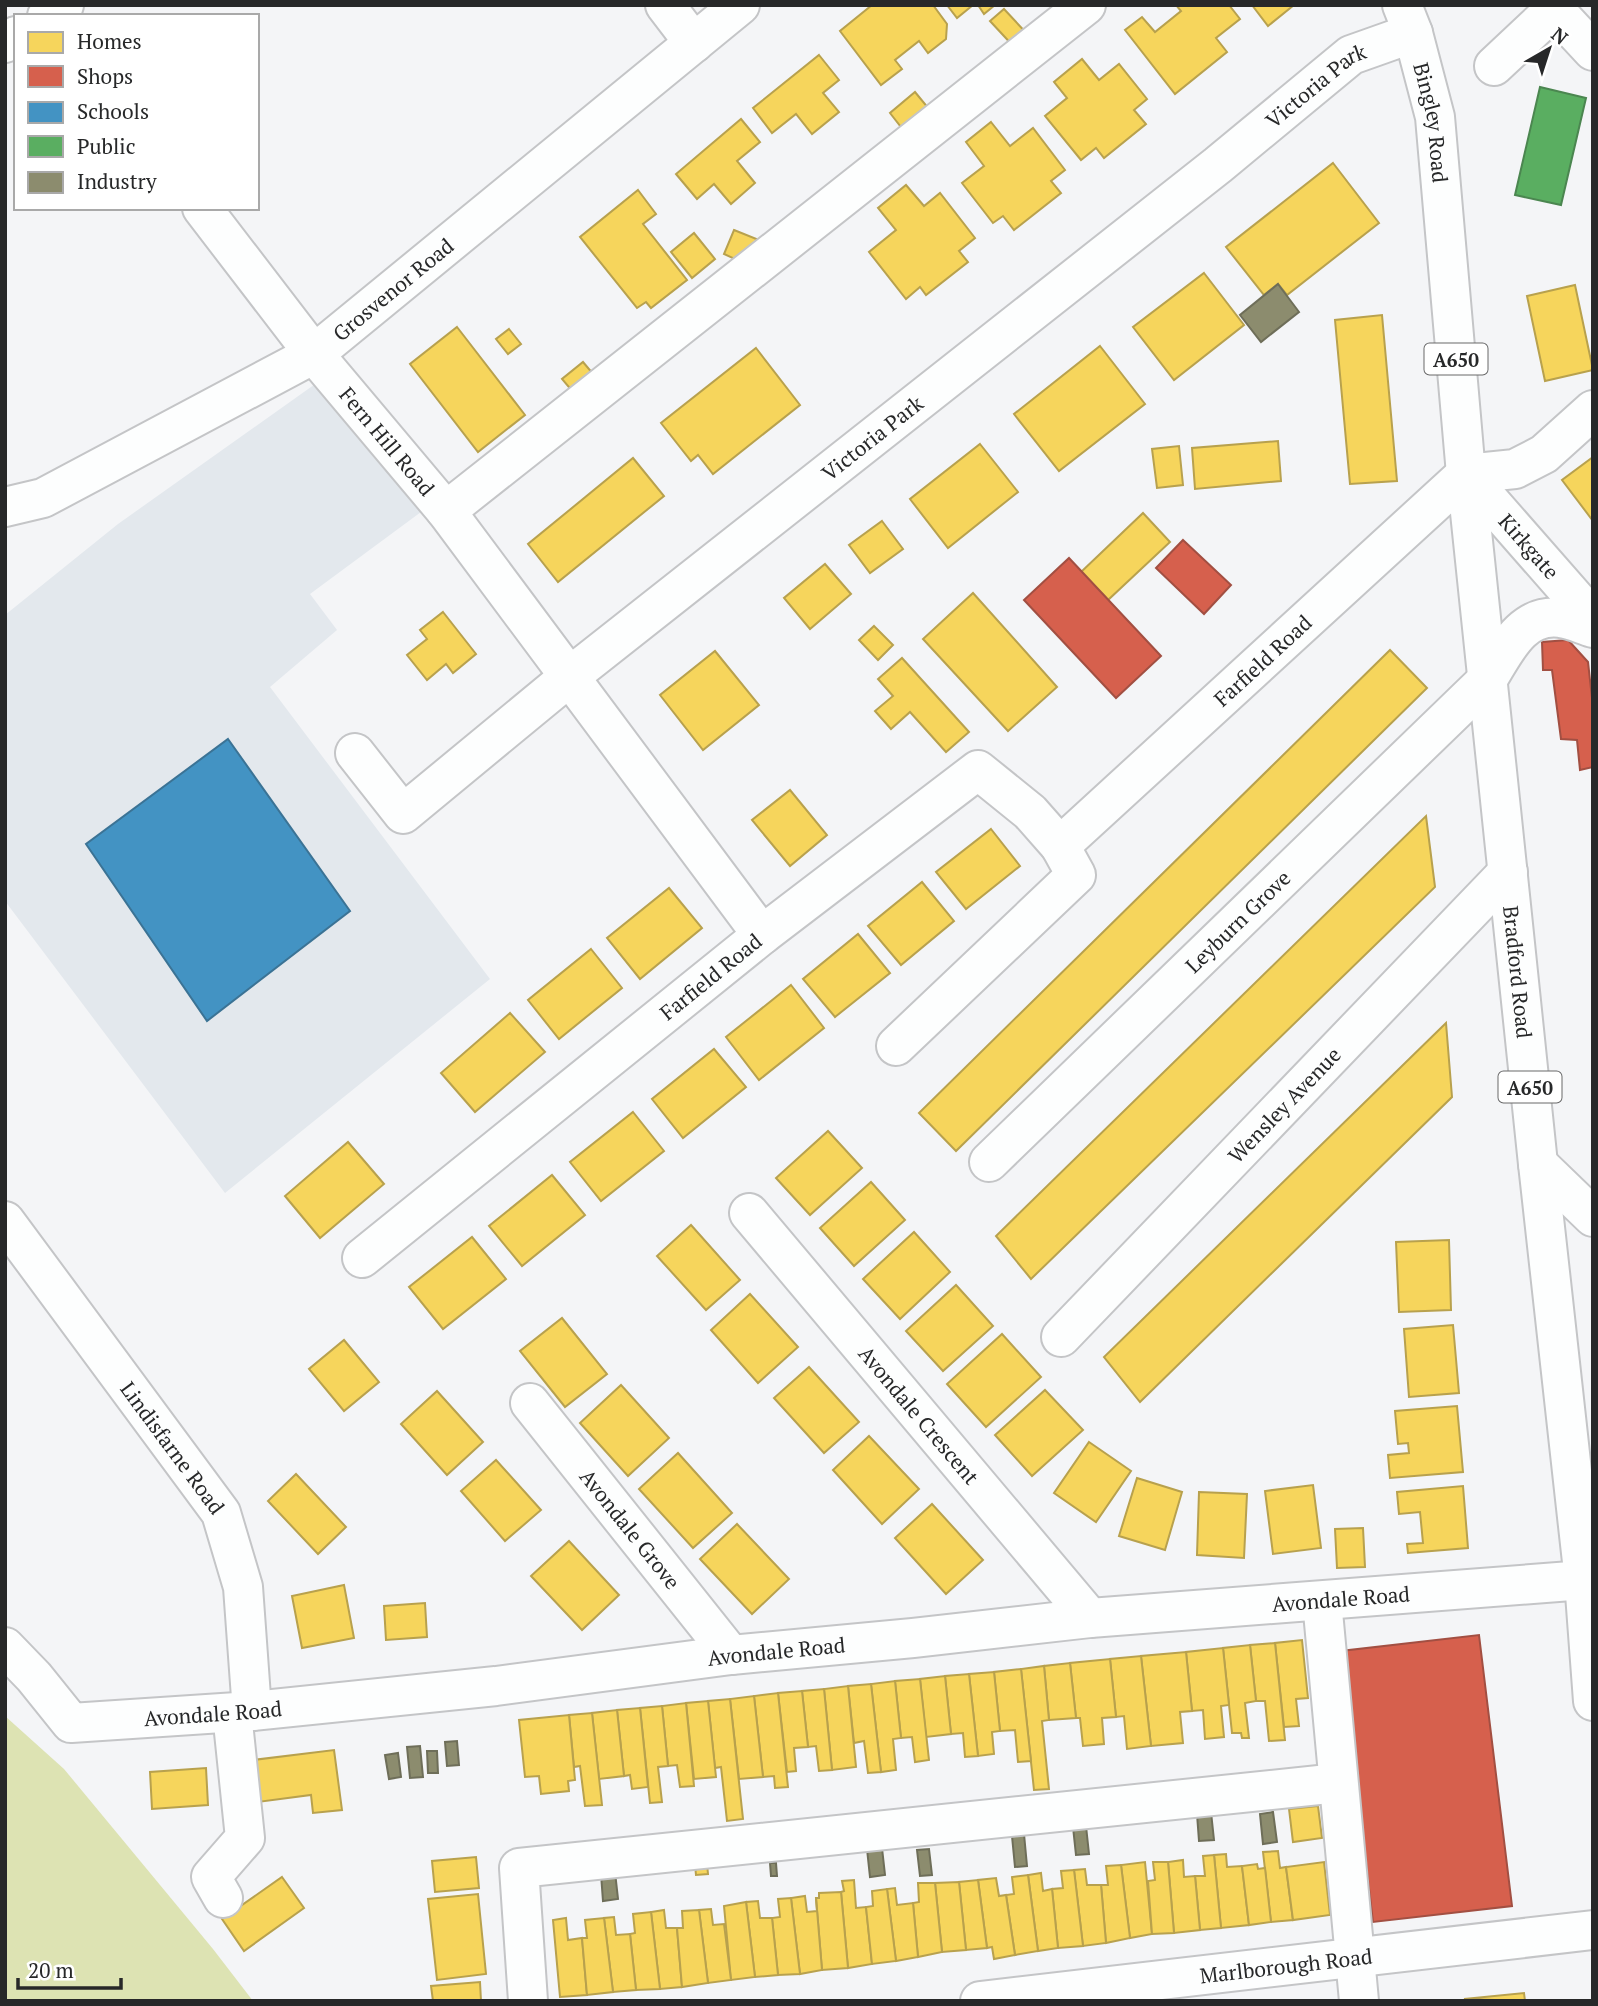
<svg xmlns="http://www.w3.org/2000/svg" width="1598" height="2006" viewBox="0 0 1598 2006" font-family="'PT Serif',serif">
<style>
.built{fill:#e3e8ed}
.green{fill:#dde3b3}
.homes{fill:#f6d55c;stroke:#b8a14d;stroke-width:2}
.shops{fill:#d6604d;stroke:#a24f42;stroke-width:2}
.schools{fill:#4393c3;stroke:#3b7395;stroke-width:2}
.public{fill:#5aae61;stroke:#4b8650;stroke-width:2}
.industry{fill:#8c8c6e;stroke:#6e6e59;stroke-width:2}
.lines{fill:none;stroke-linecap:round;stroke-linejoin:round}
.minor-casing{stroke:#c4c5c7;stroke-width:42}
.highway-casing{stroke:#c4c5c7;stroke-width:42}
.minor{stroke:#fdfefe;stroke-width:38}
.highway{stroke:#fdfefe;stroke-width:38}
.labels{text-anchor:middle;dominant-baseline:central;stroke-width:7;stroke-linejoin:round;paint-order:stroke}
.shield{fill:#fff;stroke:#686869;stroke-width:2}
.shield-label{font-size:19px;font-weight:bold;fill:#272829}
.street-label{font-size:21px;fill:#272829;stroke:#fff}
</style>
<rect width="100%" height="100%" fill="#f4f5f7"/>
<polygon class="built" points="318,382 421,512 310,594 337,630 270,687 490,979 225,1193 5,901 5,615 118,524"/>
<polygon class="green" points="5,1716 64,1769 213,1949 253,2001 5,2001"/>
<g class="homes">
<polygon points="872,5 933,5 947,24 946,39 928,53 919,41 895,60 902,69 881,85 840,31"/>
<polygon points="947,5 973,5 957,18"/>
<polygon points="978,5 995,5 984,14"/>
<polygon points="1176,5 1229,5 1240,19 1216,38 1227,52 1175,94 1125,30 1142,17 1155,32 1181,11"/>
<polygon points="1252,5 1294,5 1268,26"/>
<polygon points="1004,9 1030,37 1016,49 990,21"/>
<polygon points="819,55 839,80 823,93 839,112 812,134 796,114 772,133 753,108"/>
<polygon points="1082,59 1099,80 1119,64 1147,99 1134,110 1146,124 1104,158 1096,148 1081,160 1045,116 1067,98 1054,82"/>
<polygon points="915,92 934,115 908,136 890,113"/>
<polygon points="741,119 760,142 737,161 755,183 731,204 714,184 697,199 676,174"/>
<polygon points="991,122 1010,146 1033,128 1065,170 1051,181 1061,193 1014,230 1003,216 993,223 962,183 984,166 966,142"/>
<polygon points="1333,163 1379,223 1287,295 1278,284 1264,295 1226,247"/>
<polygon points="906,185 924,206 940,193 975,238 959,251 968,262 926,295 920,287 906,299 869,252 896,230 878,208"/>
<polygon points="638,190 656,214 643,224 687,280 651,308 646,302 637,308 580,237"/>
<polygon points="734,230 759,240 748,265 724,254"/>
<polygon points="694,233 715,259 692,278 671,252"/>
<polygon points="1204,273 1244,325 1174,380 1133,327"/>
<polygon points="1575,285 1593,370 1545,381 1527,296"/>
<polygon points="1382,315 1397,481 1350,484 1335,320"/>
<polygon points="457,327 525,415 478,452 410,364"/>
<polygon points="509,329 521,344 508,354 496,339"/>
<polygon points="1100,346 1145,404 1059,471 1014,414"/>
<polygon points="756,348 800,405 713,474 698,455 691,461 661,423"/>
<polygon points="583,362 600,382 579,399 562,379"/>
<polygon points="1278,441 1281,481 1195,489 1192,448"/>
<polygon points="980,444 1018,492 948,548 910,499"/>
<polygon points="1179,446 1183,485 1157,488 1152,449"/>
<polygon points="1593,457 1593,521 1562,480"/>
<polygon points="633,458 664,496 558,582 528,544"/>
<polygon points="1143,513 1170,542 1108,600 1081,572"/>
<polygon points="882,521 903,549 870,573 849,545"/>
<polygon points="825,564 851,594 810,629 784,598"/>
<polygon points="973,593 1057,687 1008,731 923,639"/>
<polygon points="443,612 476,654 453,673 446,664 427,680 407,655 427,639 420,630"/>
<polygon points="874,626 893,645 878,660 859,640"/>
<polygon points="1390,650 1427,688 956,1151 919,1113"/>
<polygon points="715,651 759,705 703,750 660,695"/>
<polygon points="902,658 969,732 946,752 910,712 891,729 875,711 893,696 878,679"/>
<polygon points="790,790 827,835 790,866 752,820"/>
<polygon points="1426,816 1435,887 1031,1279 996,1236"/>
<polygon points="991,829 1020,866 966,909 936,872"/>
<polygon points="922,882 954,921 901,965 868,926"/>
<polygon points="669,888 702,928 640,979 607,938"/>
<polygon points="858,934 890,973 835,1017 803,979"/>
<polygon points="591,949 622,988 559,1039 528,1000"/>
<polygon points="791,985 824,1028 759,1080 726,1037"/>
<polygon points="510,1013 545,1052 475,1112 441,1073"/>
<polygon points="1446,1023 1452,1097 1140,1402 1104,1357"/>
<polygon points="714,1049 746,1087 683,1138 652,1099"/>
<polygon points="633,1112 664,1151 601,1201 570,1162"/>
<polygon points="828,1131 862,1168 810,1215 776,1178"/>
<polygon points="348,1142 384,1184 320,1238 285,1196"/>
<polygon points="552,1175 585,1215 522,1266 489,1226"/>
<polygon points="871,1182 905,1220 854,1266 820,1228"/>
<polygon points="691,1225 740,1280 706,1310 657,1256"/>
<polygon points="914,1232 950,1272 900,1319 863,1279"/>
<polygon points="472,1237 506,1279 443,1329 409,1287"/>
<polygon points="1449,1240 1451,1310 1399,1312 1396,1242"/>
<polygon points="956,1285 993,1326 943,1371 906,1331"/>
<polygon points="750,1294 798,1347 758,1383 711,1330"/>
<polygon points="562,1318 607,1374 565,1407 520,1351"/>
<polygon points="1453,1325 1459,1393 1409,1397 1404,1329"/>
<polygon points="1002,1334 1041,1377 986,1427 947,1384"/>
<polygon points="344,1340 379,1382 344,1411 309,1369"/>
<polygon points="809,1367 859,1422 824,1453 774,1398"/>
<polygon points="621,1385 669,1438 628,1476 580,1423"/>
<polygon points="1045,1390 1083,1430 1032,1476 995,1435"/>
<polygon points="437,1391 483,1442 447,1475 401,1424"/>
<polygon points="1457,1406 1463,1472 1390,1478 1388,1455 1409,1453 1408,1443 1398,1444 1395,1411"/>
<polygon points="869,1436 919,1489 882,1524 833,1470"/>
<polygon points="1089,1442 1131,1471 1096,1522 1054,1493"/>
<polygon points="678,1453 732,1513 693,1548 639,1489"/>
<polygon points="496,1460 541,1510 505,1541 461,1491"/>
<polygon points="296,1474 346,1527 318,1554 268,1501"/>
<polygon points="1137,1478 1182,1492 1165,1550 1119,1536"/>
<polygon points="1313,1485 1321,1548 1273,1554 1265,1491"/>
<polygon points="1463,1486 1468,1548 1408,1553 1407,1544 1423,1543 1420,1512 1399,1514 1397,1492"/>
<polygon points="1199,1492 1247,1494 1244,1558 1197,1555"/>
<polygon points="932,1504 983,1560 946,1594 895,1538"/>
<polygon points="737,1524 789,1579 752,1614 700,1559"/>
<polygon points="1363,1528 1365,1567 1337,1568 1335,1529"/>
<polygon points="569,1541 619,1595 582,1630 531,1576"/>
<polygon points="344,1585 354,1638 302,1648 292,1596"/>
<polygon points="425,1603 427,1637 386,1640 384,1606"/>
<polygon points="1302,1640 1308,1698 1296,1699 1299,1726 1284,1727 1275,1643"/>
<polygon points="1275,1643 1285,1740 1269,1741 1265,1701 1256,1701 1250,1645"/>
<polygon points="1250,1645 1256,1701 1245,1703 1249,1738 1242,1738 1241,1733 1232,1733 1223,1648"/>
<polygon points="1223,1648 1229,1705 1221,1706 1224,1737 1205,1739 1203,1710 1192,1711 1186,1652"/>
<polygon points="1186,1652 1192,1711 1180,1712 1183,1743 1151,1746 1141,1656"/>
<polygon points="1141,1656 1151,1746 1127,1749 1124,1716 1116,1717 1110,1659"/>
<polygon points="1110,1659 1116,1717 1102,1718 1104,1744 1083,1746 1080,1718 1076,1718 1070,1663"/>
<polygon points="1070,1663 1076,1718 1049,1720 1044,1666"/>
<polygon points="1044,1666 1049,1720 1042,1721 1049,1789 1034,1790 1021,1669"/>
<polygon points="1021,1669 1031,1761 1018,1762 1015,1730 1000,1731 994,1672"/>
<polygon points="994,1672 1000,1731 992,1732 994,1754 978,1756 969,1674"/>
<polygon points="969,1674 978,1756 965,1757 963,1733 951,1734 945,1676"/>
<polygon points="945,1676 951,1734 926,1737 920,1679"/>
<polygon points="920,1679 929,1760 915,1762 912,1737 901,1738 895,1681"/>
<polygon points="895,1681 901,1738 893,1739 896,1770 881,1772 871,1684"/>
<polygon points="871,1684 881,1772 868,1773 864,1741 854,1743 848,1686"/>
<polygon points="848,1686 856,1767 832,1770 824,1689"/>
<polygon points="824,1689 832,1770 819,1771 816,1746 808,1747 802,1691"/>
<polygon points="802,1691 808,1747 794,1748 796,1771 787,1772 778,1693"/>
<polygon points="778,1693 788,1787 775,1788 774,1776 763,1777 754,1696"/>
<polygon points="754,1696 763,1777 739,1779 730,1699"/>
<polygon points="730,1699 743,1819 727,1821 721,1767 715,1768 708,1701"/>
<polygon points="708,1701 716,1777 694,1779 686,1703"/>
<polygon points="686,1703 694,1786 680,1787 677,1765 668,1766 662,1706"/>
<polygon points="662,1706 668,1766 658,1767 662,1802 650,1803 640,1708"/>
<polygon points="640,1708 648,1787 632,1789 630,1775 624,1776 617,1710"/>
<polygon points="617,1710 624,1776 599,1779 592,1713"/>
<polygon points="592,1713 602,1805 585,1806 580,1766 574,1767 569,1715"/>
<polygon points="569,1715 575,1780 568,1781 569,1791 541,1794 539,1776 525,1777 519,1720"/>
<polygon points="334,1750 342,1810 313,1813 311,1795 258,1802 253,1760"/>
<polygon points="206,1768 208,1805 152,1809 150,1772"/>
<polygon points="1318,1806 1322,1838 1293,1842 1289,1809"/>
<polygon points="1278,1851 1280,1868 1286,1867 1293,1920 1271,1922 1263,1852"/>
<polygon points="1226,1854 1227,1867 1242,1866 1249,1925 1221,1928 1214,1855"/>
<polygon points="1214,1855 1221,1928 1200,1930 1195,1876 1205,1876 1203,1856"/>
<polygon points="476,1857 479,1888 435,1892 432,1861"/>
<polygon points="1183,1860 1184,1877 1195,1876 1200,1930 1174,1933 1168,1862"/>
<polygon points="1145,1862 1152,1934 1130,1938 1121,1865"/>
<polygon points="1153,1862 1168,1862 1174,1933 1152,1934 1148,1881 1155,1880"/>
<polygon points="1324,1862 1330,1915 1293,1920 1286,1867"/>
<polygon points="707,1864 708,1874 696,1875 695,1865"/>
<polygon points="1257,1864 1258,1869 1265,1868 1271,1922 1249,1925 1242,1866"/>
<polygon points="1121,1865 1130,1938 1106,1943 1101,1885 1108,1885 1106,1866"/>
<polygon points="1085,1869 1087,1885 1101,1885 1106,1943 1083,1946 1074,1870"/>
<polygon points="1074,1870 1083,1946 1058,1948 1052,1889 1063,1888 1061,1871"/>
<polygon points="1041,1873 1043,1891 1052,1889 1058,1948 1038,1951 1028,1875"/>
<polygon points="1028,1875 1038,1951 1015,1955 1006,1895 1014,1894 1012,1877"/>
<polygon points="282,1877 304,1908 244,1951 222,1919"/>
<polygon points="996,1878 999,1896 1006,1895 1015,1955 994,1959 992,1947 987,1948 978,1880"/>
<polygon points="854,1880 856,1908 866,1907 872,1964 848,1968 841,1892 844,1891 842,1881"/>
<polygon points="978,1880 987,1948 966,1950 959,1882"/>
<polygon points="959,1882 966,1950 942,1952 935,1883"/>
<polygon points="918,1883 935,1883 942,1952 918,1957 913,1903 919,1902"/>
<polygon points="895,1888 897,1905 913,1903 918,1957 896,1961 887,1889"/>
<polygon points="887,1889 896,1961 872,1964 866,1907 873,1906 872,1891"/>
<polygon points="841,1892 848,1968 822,1970 816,1898 819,1898 819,1893"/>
<polygon points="478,1894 486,1974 437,1980 428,1899"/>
<polygon points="805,1896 807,1912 817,1911 816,1898 822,1970 800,1974 791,1898"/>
<polygon points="791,1898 800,1974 778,1975 772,1918 780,1917 778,1899"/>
<polygon points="758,1901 760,1918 772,1918 778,1975 755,1977 746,1902"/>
<polygon points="746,1902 755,1977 731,1980 724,1906"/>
<polygon points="711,1909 713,1925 724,1924 731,1980 708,1983 699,1910"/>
<polygon points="664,1910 666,1928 677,1928 682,1987 660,1989 651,1912"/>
<polygon points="699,1910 708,1983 682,1987 677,1928 683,1928 682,1911"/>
<polygon points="651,1912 660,1989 636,1990 630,1934 635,1933 633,1914"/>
<polygon points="614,1917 616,1935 630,1934 636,1990 613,1992 604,1918"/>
<polygon points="566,1918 568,1940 582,1938 587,1995 560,1997 553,1920"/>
<polygon points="604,1918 613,1992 587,1995 582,1938 587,1938 585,1920"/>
<polygon points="480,1982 481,2001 433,2001 431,1986"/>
<polygon points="1524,1993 1525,2001 1464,1999"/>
</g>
<g class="shops">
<polygon points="1183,540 1231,585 1204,614 1156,568"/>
<polygon points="1069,558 1161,656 1116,698 1024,600"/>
<polygon points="1568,640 1588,662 1593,707 1593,767 1580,770 1577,740 1561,739 1552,670 1543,670 1542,642"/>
<polygon points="1479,1635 1512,1906 1373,1922 1341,1651"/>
</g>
<polygon class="schools" points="228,739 350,911 207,1021 86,844"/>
<polygon class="public" points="1540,87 1586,98 1561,205 1515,195"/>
<g class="industry">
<polygon points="1278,284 1299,312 1261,342 1240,315"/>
<polygon points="457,1741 459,1765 447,1766 445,1742"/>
<polygon points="420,1746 423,1777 410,1778 407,1747"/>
<polygon points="427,1751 437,1751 438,1773 428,1773"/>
<polygon points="398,1753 401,1777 389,1779 385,1755"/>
<polygon points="1211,1812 1214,1840 1199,1841 1197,1814"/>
<polygon points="1273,1812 1277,1842 1263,1844 1260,1814"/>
<polygon points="1086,1826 1089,1854 1076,1855 1073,1827"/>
<polygon points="1024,1834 1027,1866 1015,1867 1012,1836"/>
<polygon points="882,1848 885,1875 870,1877 867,1849"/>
<polygon points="929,1849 932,1875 920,1876 917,1850"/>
<polygon points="770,1863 776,1863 777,1876 771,1876"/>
<polygon points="615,1872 618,1899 603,1901 601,1874"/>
</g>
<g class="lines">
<g class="minor-casing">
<g id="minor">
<polyline points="665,5 694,43"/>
<polyline points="1554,9 1593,51"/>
<polyline points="47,16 64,5"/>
<polyline points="5,43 16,36"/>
<polyline points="1494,66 1559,5"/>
<path id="s1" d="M202,208L314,354L446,511L762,935"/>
<path id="s2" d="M1466,474L1593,619"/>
<polyline points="1466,474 1515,469 1544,454 1593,410"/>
<path id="s3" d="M5,507L43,498L314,354L740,5"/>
<polyline points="446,511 1086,5"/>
<path id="s4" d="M355,753L403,814L569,677L1218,165L1351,55L1413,33"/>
<path id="s5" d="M896,1046L1076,875L1060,846L1466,474"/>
<path id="s6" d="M989,1162L1488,679C1505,652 1521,613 1560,618C1571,619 1583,625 1593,628"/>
<polyline points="1538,1164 1593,1217"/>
<path id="s7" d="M749,1213L1090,1618"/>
<path id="s8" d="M5,1221L221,1513L243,1587L252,1711"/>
<path id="s9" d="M362,1258L762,935L978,770L1030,812L1060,846"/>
<path id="s10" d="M1061,1337L1508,872"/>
<path id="s11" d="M530,1403L731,1655"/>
<polyline points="1322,1601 1359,2001"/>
<path id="s12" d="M5,1647L34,1677L71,1723L252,1711L496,1686L731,1655L913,1638L1090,1618L1584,1580"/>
<polyline points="223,1898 211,1877 245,1838 232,1713"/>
<polyline points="528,2001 519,1868 1338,1783"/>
<path id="s13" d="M980,2001L1593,1930"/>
</g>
</g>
<g class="highway-casing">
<g id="highway">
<path id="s14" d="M1402,5L1413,33L1435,117L1466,474L1538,1164L1584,1580L1593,1701"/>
</g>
</g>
<use href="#minor" class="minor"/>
<use href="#highway" class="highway"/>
</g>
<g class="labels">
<g class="shield">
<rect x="1424.5" y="343.5" width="63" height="31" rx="5"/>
<rect x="1498.5" y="1071.5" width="63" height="31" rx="5"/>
</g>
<g class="shield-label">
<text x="1456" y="359">A650</text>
<text x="1530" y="1087">A650</text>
</g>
<g class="street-label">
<text stroke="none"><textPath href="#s4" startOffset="1246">Victoria Park</textPath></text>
<text stroke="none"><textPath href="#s14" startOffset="122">Bingley Road</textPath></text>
<text stroke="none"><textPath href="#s3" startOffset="448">Grosvenor Road</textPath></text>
<text stroke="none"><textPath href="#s4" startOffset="679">Victoria Park</textPath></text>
<text stroke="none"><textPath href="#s1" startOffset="298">Fern Hill Road</textPath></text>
<text stroke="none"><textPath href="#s2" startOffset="96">Kirkgate</textPath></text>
<text stroke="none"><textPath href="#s5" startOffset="556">Farfield Road</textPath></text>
<text stroke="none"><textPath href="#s6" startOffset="346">Leyburn Grove</textPath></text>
<text stroke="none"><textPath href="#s14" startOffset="976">Bradford Road</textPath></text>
<text stroke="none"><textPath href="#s9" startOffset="448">Farfield Road</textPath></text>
<text stroke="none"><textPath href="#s10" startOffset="322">Wensley Avenue</textPath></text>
<text stroke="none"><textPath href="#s7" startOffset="264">Avondale Crescent</textPath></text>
<text stroke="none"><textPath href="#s8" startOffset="282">Lindisfarne Road</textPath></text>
<text stroke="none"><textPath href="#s11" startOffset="161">Avondale Grove</textPath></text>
<text stroke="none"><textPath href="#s12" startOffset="1377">Avondale Road</textPath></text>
<text stroke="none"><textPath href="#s12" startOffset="810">Avondale Road</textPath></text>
<text stroke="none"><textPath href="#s12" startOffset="243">Avondale Road</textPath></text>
<text stroke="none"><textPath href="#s13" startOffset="308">Marlborough Road</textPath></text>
</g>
</g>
<rect width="1598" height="2006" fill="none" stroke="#272829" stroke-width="14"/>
<rect x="14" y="14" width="245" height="196" fill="#ffffff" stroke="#a9a9a9" stroke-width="2"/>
<rect x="28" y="32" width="35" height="21" fill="#f6d55c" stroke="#a9a9a9" stroke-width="2"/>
<text x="77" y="49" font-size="21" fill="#272829">Homes</text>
<rect x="28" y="66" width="35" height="21" fill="#d6604d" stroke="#a9a9a9" stroke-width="2"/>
<text x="77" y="84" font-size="21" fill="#272829">Shops</text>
<rect x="28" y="102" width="35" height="21" fill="#4393c3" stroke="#a9a9a9" stroke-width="2"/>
<text x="77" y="119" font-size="21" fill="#272829">Schools</text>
<rect x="28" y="136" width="35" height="21" fill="#5aae61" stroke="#a9a9a9" stroke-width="2"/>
<text x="77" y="154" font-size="21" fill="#272829">Public</text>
<rect x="28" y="172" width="35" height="21" fill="#8c8c6e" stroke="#a9a9a9" stroke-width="2"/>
<text x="77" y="189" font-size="21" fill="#272829">Industry</text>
<g transform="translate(1549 49) rotate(39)" stroke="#ffffff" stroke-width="5" paint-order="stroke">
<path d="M0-5L12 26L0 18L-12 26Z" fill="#272829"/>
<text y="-10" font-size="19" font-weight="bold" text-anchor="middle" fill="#272829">N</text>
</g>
<path d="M18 1978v10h103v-10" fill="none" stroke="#272829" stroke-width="3.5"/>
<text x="28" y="1978" font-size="21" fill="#272829" stroke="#ffffff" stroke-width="5" paint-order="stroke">20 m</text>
</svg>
